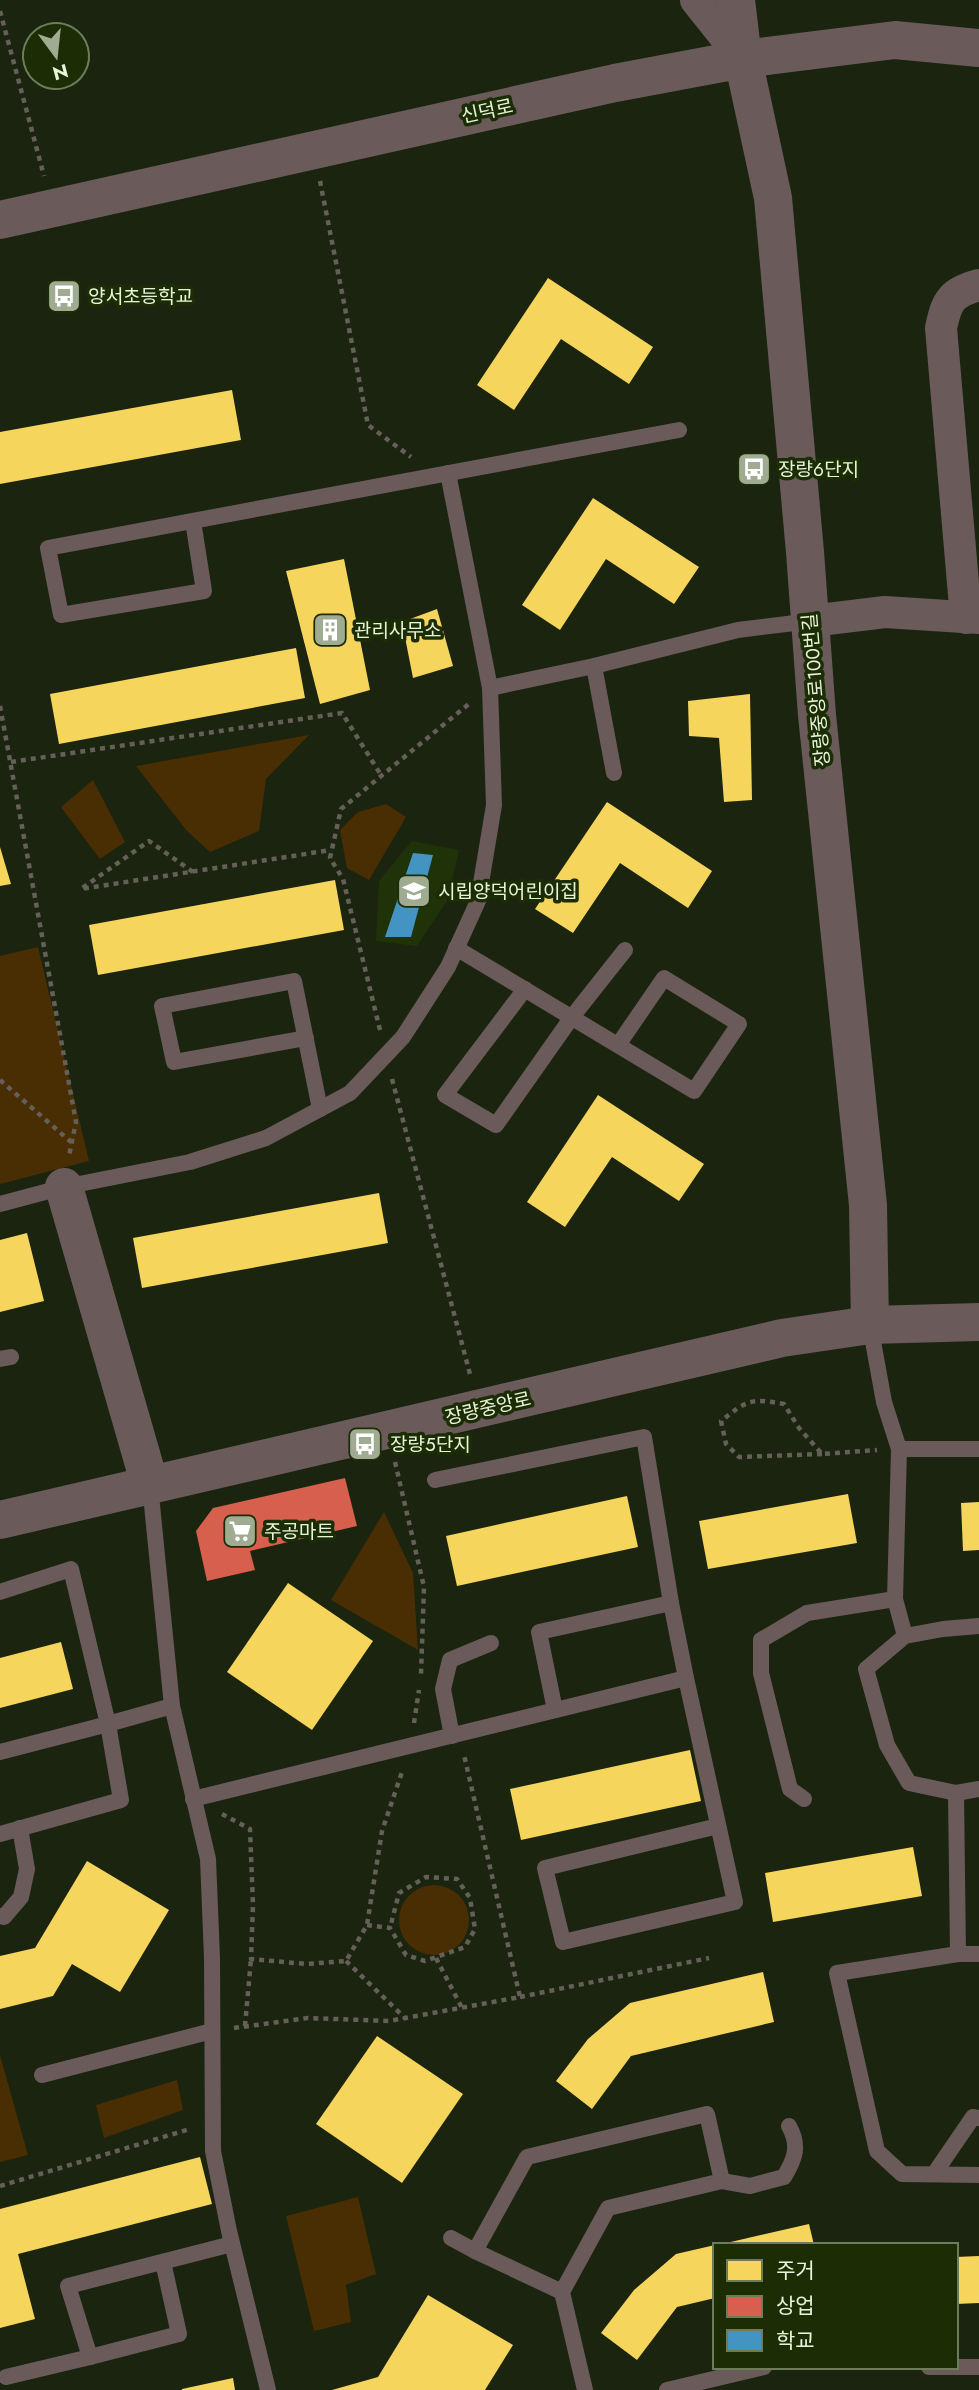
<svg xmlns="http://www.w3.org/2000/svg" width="979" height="2390" viewBox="0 0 979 2390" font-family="Jost,'Noto Sans KR',sans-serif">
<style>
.built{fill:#203308}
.green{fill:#482e02}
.homes{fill:#f6d55c}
.shops{fill:#d6604d}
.schools{fill:#4393c3}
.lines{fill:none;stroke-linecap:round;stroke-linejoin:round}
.path{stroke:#655f59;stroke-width:4.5;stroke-dasharray:5 5;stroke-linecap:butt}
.service{stroke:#6a5a5a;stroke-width:16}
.minor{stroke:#6a5a5a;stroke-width:32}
.tertiary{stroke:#6a5a5a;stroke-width:38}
.labels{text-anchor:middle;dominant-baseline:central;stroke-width:7;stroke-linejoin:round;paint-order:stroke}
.street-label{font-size:19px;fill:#e6f5d9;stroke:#1c2d06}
.poi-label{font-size:19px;fill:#e6f5d9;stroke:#1c2d06;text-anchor:start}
</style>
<rect width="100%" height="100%" fill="#1b240f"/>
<polygon class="built" points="412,841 459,850 447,901 417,946 376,941 379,881"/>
<g class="green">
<polygon points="309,735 266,779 259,831 210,852 187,831 136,766"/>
<polygon points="93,780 125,842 100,859 61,807"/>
<polygon points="386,804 406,817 369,880 347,868 340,830 358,812"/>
<polygon points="38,947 89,1161 0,1184 0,956"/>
<polygon points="384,1512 413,1573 418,1650 331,1600"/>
<circle cx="434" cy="1920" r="35"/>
<polygon points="0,2055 28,2155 0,2162"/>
<polygon points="177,2080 183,2110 104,2138 96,2105"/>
<polygon points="358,2197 376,2274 346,2285 351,2322 314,2331 286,2216"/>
</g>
<g class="homes">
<polygon points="548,278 653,347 629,384 561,339 514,410 477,385"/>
<polygon points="232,390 241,440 0,484 0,432"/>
<polygon points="593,498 699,567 674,604 606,559 560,630 522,605"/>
<polygon points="344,559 370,690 320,704 286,571"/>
<polygon points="437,609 453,666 413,678 402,622"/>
<polygon points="296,648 305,698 59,744 50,694"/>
<polygon points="750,694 752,800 724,802 719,738 689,736 688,701"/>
<polygon points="607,802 712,871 688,908 620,863 573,933 535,909"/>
<polygon points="0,847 11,884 0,886"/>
<polygon points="335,880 344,930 98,975 89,925"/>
<polygon points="598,1095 704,1164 679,1201 612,1157 565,1227 527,1202"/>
<polygon points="379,1193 388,1243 142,1288 133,1238"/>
<polygon points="27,1233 44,1301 0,1312 0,1240"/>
<polygon points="848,1494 857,1543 708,1569 699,1521"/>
<polygon points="627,1496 638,1547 457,1586 446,1536"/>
<polygon points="979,1502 979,1550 963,1551 961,1503"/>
<polygon points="288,1583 373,1641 312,1730 227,1672"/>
<polygon points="61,1642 73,1689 0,1708 0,1658"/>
<polygon points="690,1750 701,1801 521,1840 510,1789"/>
<polygon points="913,1847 922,1896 773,1922 765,1873"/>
<polygon points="87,1861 169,1910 120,1992 72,1964 53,1996 0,2009 0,1956 35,1948"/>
<polygon points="763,1972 774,2022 631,2056 592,2109 556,2081 588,2039 630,2003"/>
<polygon points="377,2036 463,2094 402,2183 316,2124"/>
<polygon points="200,2157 212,2204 18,2254 35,2319 0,2328 0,2209"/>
<polygon points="809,2224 814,2245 722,2245 722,2244"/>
<polygon points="715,2245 715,2298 677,2307 637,2360 601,2333 634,2290 676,2254"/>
<polygon points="979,2256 979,2303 956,2304 956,2257"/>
<polygon points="428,2295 513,2345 485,2390 332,2390 378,2377"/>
<polygon points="233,2378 235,2390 182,2390 182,2389"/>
</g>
<polygon class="shops" points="345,1478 357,1526 250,1551 255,1570 207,1581 196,1531 213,1508"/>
<polygon class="schools" points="413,853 433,855 411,937 385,937"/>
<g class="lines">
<g class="path">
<polyline points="0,11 44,176"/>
<polyline points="320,181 368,425 411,457"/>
<polyline points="0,706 76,1122 69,1156"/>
<polyline points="11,762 342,713 381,775"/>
<polyline points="193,872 149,841 81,889 331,850"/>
<polyline points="380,1030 343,879 330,858 341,809 470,703"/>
<polyline points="392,1079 471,1378"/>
<polyline points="0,1080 71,1142"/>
<path d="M822,1454L739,1457L726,1444L721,1421C747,1400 751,1398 784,1404L799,1428L822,1454L877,1450"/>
<polyline points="395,1462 424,1587 421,1674"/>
<polyline points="414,1723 419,1690"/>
<polyline points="222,1814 250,1829 253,1905 251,1959 306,1964 346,1961 367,1925 382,1831 402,1772"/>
<polyline points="367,1925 390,1928 406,1955 425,1961 465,1947 475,1929 470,1898 457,1879 426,1877 399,1893 390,1928"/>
<polyline points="436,1958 462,2008"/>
<polyline points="346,1961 405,2018"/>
<polyline points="520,1997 709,1958"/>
<polyline points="245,2026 251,1959"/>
<polyline points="234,2028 308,2018 389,2021 520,1997 464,1755"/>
<polyline points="0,2186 190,2129"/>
</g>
<g class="service">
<polyline points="193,521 204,591 61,615 48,548 679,430"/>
<polyline points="594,666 614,773"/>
<polyline points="490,688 594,666 738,630 811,621"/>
<polyline points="456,948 694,1091 739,1024 664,978 618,1045"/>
<polyline points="525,989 445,1095 496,1125 572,1017 625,950"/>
<polyline points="306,1038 174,1062 162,1006 294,981 320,1109"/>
<polyline points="0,1204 64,1187 190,1162 266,1138 350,1093 403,1037 448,967 478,901 494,805 490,688 448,473"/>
<polyline points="870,1325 884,1402 899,1449 895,1599 905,1636"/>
<polyline points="0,1359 11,1357"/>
<polyline points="899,1449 979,1449"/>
<polyline points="150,1485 172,1706 208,1859 212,1958 213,2151 229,2231 268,2390"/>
<polyline points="0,1592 71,1569 108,1724 172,1706"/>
<polyline points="979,1626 943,1629 905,1636 866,1669 887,1745 909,1783 956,1793 979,1789"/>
<polyline points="686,1678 735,1902 563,1942 545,1868 718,1826"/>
<polyline points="555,1710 539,1632 671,1603"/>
<polyline points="452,1736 443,1689 450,1660 491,1643"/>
<polyline points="0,1752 108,1724 121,1800 0,1834"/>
<polyline points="956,1793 958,1954 837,1973 877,2151 902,2174 979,2175"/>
<polyline points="193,1799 686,1678 671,1603 644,1437 435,1480"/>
<polyline points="804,1799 790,1789 761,1673 761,1640 807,1613 895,1599"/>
<polyline points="0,1916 4,1917 21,1897 27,1869 20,1828"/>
<polyline points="958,1954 979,1954"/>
<polyline points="42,2075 212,2031"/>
<polyline points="934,2174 973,2117 979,2118"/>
<path d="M722,2181L750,2186L784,2177C795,2159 800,2146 789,2126"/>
<polyline points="451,2238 475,2251"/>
<polyline points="562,2292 475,2251 527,2157 707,2114 722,2181 608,2208 562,2292 585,2390"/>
<polyline points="90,2357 179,2334 163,2262"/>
<polyline points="929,2367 979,2367"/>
<polyline points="6,2377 90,2357 68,2286 232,2244"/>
<polyline points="667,2390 764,2367"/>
</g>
<g class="minor">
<polyline points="696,0 743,59"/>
<path d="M966,618L941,328C947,300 951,293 979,285"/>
<polyline points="811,621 885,612 979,618"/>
</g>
<g class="tertiary">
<polyline points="736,0 743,59 773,198 805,552 817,715 868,1205 870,1325"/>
<polyline points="0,220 615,83 743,59 895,40 979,48"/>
<polyline points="64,1187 150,1485"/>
<polyline points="0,1520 782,1338 870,1325 979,1322"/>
</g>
</g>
<defs>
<g id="bus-square" transform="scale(1.75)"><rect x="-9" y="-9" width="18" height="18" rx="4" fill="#9fac92" stroke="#1c2d06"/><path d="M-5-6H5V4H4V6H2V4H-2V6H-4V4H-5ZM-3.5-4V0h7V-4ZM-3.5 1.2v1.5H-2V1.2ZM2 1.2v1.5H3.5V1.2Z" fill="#fff"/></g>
<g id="building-square" transform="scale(1.75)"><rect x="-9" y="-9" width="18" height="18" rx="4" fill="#9fac92" stroke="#1c2d06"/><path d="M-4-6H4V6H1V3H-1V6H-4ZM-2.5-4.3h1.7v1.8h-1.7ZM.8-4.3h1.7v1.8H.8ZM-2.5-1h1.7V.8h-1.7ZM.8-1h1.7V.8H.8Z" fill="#fff"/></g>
<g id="school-square" transform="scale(1.75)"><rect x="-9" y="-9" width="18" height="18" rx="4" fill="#9fac92" stroke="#1c2d06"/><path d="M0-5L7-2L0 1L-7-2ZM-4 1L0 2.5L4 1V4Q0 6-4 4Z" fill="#fff"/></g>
<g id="supermarket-square" transform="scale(1.75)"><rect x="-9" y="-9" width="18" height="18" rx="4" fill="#9fac92" stroke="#1c2d06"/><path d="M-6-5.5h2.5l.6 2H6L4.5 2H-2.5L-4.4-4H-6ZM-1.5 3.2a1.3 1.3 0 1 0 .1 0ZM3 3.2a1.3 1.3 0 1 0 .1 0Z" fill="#fff"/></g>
</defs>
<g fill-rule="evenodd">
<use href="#bus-square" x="64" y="296"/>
<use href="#bus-square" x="754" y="469"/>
<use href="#building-square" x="330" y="630"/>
<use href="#school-square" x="414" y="891"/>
<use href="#bus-square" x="365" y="1444"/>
<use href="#supermarket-square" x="240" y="1531"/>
</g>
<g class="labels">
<g class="street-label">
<text transform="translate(487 111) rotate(-12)">신덕로</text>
<text transform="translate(816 690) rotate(-95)">장량중앙로100번길</text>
<text transform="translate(488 1408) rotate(-13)">장량중앙로</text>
</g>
<g class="poi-label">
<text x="88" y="296">양서초등학교</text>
<text x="778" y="469">장량6단지</text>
<text x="354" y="630">관리사무소</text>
<text x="438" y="891">시립양덕어린이집</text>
<text x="390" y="1444">장량5단지</text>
<text x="264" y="1531">주공마트</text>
</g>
</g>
<rect x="713" y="2243" width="245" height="126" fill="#1c2d06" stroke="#6d7d5a" stroke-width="2"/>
<rect x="727" y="2260" width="35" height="21" fill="#f6d55c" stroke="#6d7d5a" stroke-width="2"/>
<text x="776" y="2278" font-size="21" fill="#e6f5d9">주거</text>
<rect x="727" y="2296" width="35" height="21" fill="#d6604d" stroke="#6d7d5a" stroke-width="2"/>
<text x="776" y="2313" font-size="21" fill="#e6f5d9">상업</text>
<rect x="727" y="2330" width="35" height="21" fill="#4393c3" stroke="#6d7d5a" stroke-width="2"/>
<text x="776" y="2348" font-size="21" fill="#e6f5d9">학교</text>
<g transform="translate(56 56) rotate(165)"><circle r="33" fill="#1c2d06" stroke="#6d7d5a" stroke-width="2"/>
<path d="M0-5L12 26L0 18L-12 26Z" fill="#9fac92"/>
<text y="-10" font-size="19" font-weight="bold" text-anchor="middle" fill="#e6f5d9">N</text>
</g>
</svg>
